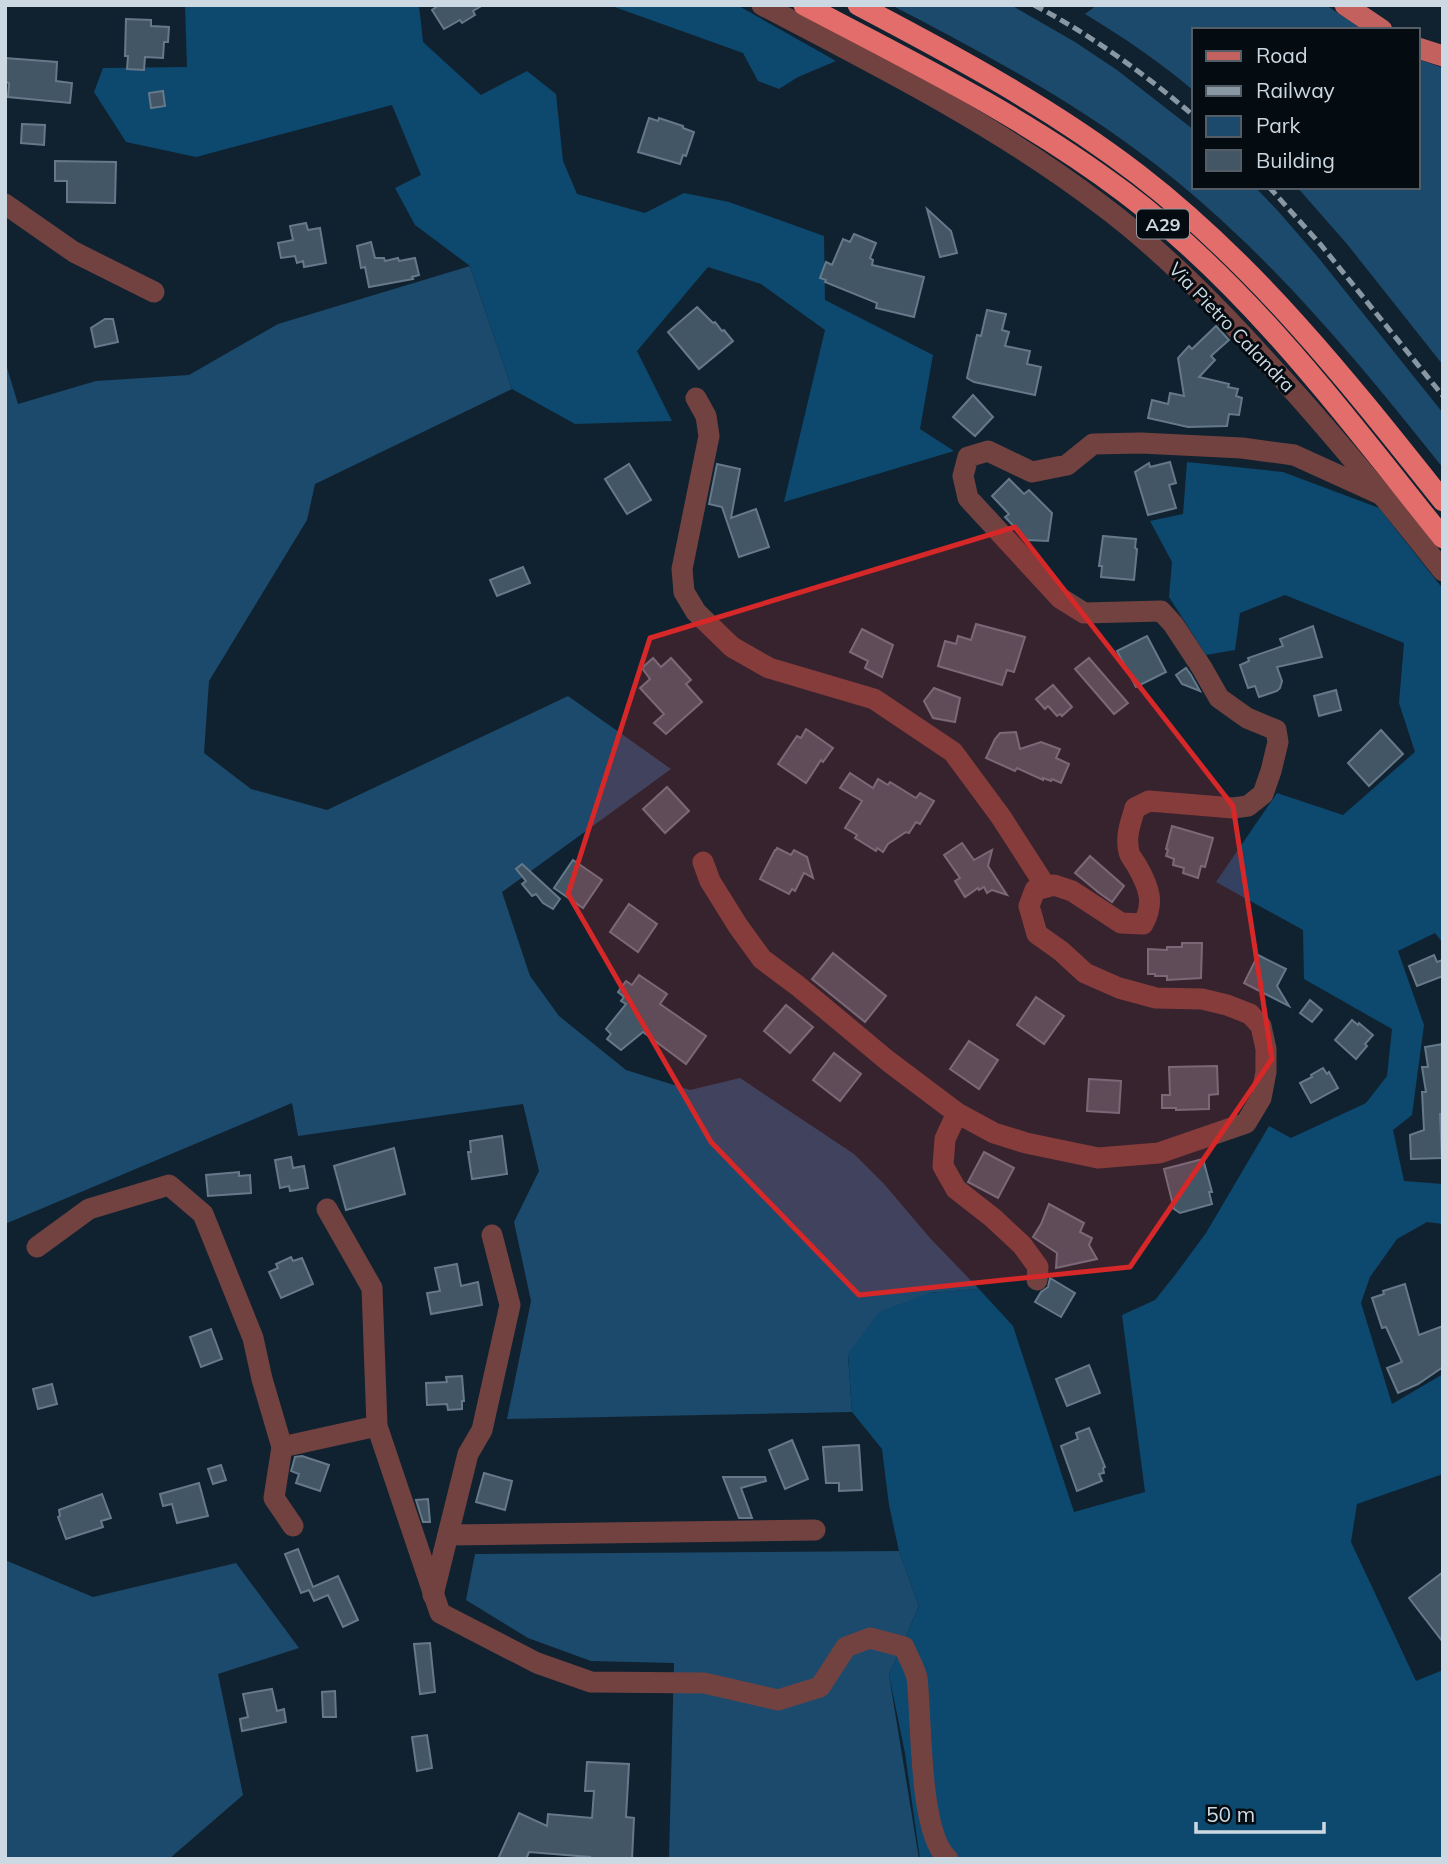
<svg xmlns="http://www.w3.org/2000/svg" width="1448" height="1864" viewBox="0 0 1448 1864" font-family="Mulish,sans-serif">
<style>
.green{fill:#1c4a6c}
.forest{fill:#0d486e}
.building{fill:#425665;stroke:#65798a;stroke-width:2}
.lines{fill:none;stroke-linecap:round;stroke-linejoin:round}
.minor{stroke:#724240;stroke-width:21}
.major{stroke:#c2615e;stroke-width:21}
.highway{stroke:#e26d6a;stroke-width:21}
.rail{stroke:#8997a2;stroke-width:5;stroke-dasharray:10 5;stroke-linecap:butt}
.marked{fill:#d62828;fill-opacity:0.2;stroke:#d62828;stroke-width:5;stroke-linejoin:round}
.labels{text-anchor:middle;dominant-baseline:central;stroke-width:6;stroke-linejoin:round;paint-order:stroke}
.shield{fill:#040b11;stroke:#919ba3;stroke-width:2}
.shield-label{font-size:18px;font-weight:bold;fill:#cdd9e2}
.street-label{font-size:19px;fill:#cdd9e2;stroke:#040b11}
</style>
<rect width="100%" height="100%" fill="#102230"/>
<g class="green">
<path d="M891,5H1011L1075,42L1117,70L1194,130V187H1255L1278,211L1317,256L1443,413V468C1356,358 1266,250 1155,164C1074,101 982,52 891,5Z"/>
<path d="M1097,5H1326L1363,30H1194V91C1160,62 1123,37 1085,14Z"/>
<polygon points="1418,59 1443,68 1443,365 1347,244 1297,187 1418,187"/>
<polygon points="470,266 512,389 315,484 307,520 209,681 204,753 251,789 327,810 568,696 671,769 502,892 530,976 559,1016 626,1070 690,1090 740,1078 854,1154 884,1184 930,1238 979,1289 929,1293 848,1355 852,1412 507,1419 531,1301 514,1222 539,1171 523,1104 298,1136 292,1103 5,1224 5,361 18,404 96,381 189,375 278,324"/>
<polygon points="899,1551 919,1606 889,1675 919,1859 669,1859 674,1663 591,1661 528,1638 466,1600 475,1554"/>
<polygon points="5,1560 93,1597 236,1563 299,1648 218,1674 243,1795 169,1859 5,1859"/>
</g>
<g class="forest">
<polygon points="185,5 419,5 423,42 481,95 527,71 556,94 563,161 577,194 645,213 684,193 729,202 824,236 825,300 933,355 920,429 954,451 784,502 825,330 761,284 708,267 637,351 672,421 575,424 512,389 470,266 415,225 395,188 421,175 392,105 196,157 126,142 94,92 103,68 187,67"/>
<polygon points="609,5 737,5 836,61 798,77 779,89 758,81 743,53"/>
<polygon points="1187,462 1283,472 1379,508 1443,589 1443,943 1435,933 1398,951 1424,1025 1412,1115 1393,1130 1404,1181 1443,1184 1443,1224 1427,1222 1397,1239 1370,1277 1361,1303 1392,1404 1443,1374 1443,1474 1357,1504 1351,1542 1416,1681 1443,1670 1443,1859 920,1859 905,1753 889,1675 919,1606 899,1551 889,1505 882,1449 852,1412 848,1354 879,1312 929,1293 979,1289 1013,1326 1074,1512 1145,1492 1122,1315 1155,1300 1175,1275 1206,1233 1269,1126 1291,1138 1366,1103 1387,1076 1392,1029 1304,979 1303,930 1216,882 1277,793 1343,815 1415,752 1399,703 1404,643 1285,595 1240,613 1235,650 1206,655 1169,597 1172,562 1150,521 1183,514"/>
</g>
<g class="building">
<polygon points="439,5 483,5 473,11 475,15 462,23 460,20 444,29 432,10"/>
<polygon points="126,19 151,20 151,26 169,27 168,42 164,42 163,58 145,57 144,70 127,69 128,56 125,56"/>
<polygon points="5,58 57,62 56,81 72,83 70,103 8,97 9,83 5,82"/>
<polygon points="163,91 165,106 151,108 149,93"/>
<polygon points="649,118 658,121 659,118 683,126 683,128 694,132 686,156 683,155 680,164 638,152"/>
<polygon points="22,124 45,125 44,145 21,143"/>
<polygon points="55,161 116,162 115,203 67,202 67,181 55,181"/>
<polygon points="927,209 951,231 957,253 940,257"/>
<polygon points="306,223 308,230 320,228 326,263 304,267 303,261 297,263 295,256 281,258 278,243 293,240 290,226"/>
<polygon points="854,234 876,243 870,258 873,260 872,265 924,277 914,317 876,308 877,303 825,282 826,280 820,278 826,262 832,265 843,239 850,242"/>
<polygon points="371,242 375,258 384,258 385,261 398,258 399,261 415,258 419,275 412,277 413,279 369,287 365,267 361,268 357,246"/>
<polygon points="697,307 713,323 715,322 722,331 724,330 733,341 699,369 668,332"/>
<polygon points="987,310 1006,314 1002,330 1009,332 1005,346 1030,351 1027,364 1041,367 1035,395 974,382 967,378 977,335 981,336"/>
<polygon points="105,319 113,319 118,342 95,347 91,328"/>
<polygon points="1216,326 1229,340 1211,356 1215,360 1199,377 1229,384 1228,387 1238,389 1236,396 1242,398 1239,415 1229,414 1227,426 1188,427 1148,418 1152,400 1168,404 1170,393 1184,396 1178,358 1189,346 1192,349"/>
<polygon points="973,395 993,417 975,436 953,417"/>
<polygon points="1170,462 1176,483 1169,485 1176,508 1148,515 1135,472 1149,463 1150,467"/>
<polygon points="629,464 651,500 627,514 605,479"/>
<polygon points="717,464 740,469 731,518 756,509 769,547 739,557 722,507 709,504"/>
<polygon points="1009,479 1024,494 1029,490 1052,513 1048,541 1027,540 1005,517 1009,514 992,496"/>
<polygon points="1103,536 1136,539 1135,548 1137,549 1134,580 1101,577 1102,566 1099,566"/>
<polygon points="523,567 530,583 497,596 490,580"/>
<polygon points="976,624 1025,637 1014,672 1007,670 1002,685 938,666 945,641 956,644 958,636 971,640"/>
<polygon points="1313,626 1322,657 1277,667 1282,681 1280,688 1277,691 1259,697 1255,686 1248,688 1240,665 1249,661 1248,658 1283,646 1280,639"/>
<polygon points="862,629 893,645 882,677 865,668 868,661 850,652"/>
<polygon points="1147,636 1166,672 1136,687 1117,651"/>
<polygon points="653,658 661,667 671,658 691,680 686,684 702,702 666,734 654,723 664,714 640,688 650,679 642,668"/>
<polygon points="1089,658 1128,703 1114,714 1075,669"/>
<polygon points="1186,668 1191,675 1200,691 1182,684 1176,675"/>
<polygon points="1053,685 1072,707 1062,716 1060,714 1057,716 1048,706 1045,709 1036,699"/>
<polygon points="934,688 960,698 955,722 933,718 924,701"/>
<polygon points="1336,690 1341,710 1319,716 1314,696"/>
<polygon points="806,729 833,748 823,762 821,760 806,783 778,764 797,736 801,738"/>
<polygon points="1381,730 1403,754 1369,786 1348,763"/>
<polygon points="1016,732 1020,749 1041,742 1060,749 1056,758 1069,764 1061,783 1052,779 1051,781 1043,778 1043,780 1017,768 1015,771 986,758 995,739 1000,733"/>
<polygon points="850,773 873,788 878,779 888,785 890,782 916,798 920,793 934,801 920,824 916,822 909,833 906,832 888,844 883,852 877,848 876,851 855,838 857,835 845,828 862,801 840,788"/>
<polygon points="667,787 689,811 665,833 643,809"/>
<polygon points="1172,826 1213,838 1205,867 1201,866 1198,878 1183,873 1184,868 1173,865 1174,859 1166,856 1168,850 1166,849"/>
<polygon points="962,843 974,860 992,850 988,866 1007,895 992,890 987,893 984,887 979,890 978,888 965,897 955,881 960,878 944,855"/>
<polygon points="777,848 791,855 794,850 807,857 813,878 804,873 795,891 792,889 789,894 760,879 775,850 776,850"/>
<polygon points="1090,856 1124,886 1112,902 1098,892 1075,873"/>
<polygon points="573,860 602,880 583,908 554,888"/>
<polygon points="522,864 560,899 553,909 543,903 536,894 532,896 522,884 526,881 516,869"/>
<polygon points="629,904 657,924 638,952 610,932"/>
<polygon points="1182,943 1202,943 1201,978 1167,980 1167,976 1155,976 1155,974 1148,974 1148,949 1167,950 1167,947 1182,947"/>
<polygon points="833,953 886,996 865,1022 812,979"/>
<polygon points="1258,955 1286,969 1277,986 1289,1006 1244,983"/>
<polygon points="1434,955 1437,962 1443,960 1443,976 1417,986 1409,966"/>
<polygon points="639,975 667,994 660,1004 706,1036 686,1064 643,1032 621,1050 607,1039 611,1034 606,1029 626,1004 621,1001 624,997 618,992 626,981 632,985"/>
<polygon points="1036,997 1064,1016 1044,1044 1017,1025"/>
<polygon points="1310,1000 1322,1010 1312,1022 1300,1013"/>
<polygon points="786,1005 813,1027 790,1053 764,1031"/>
<polygon points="1352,1020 1358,1025 1359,1023 1373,1035 1365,1044 1367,1046 1356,1059 1335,1040"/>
<polygon points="969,1041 998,1060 979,1089 950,1069"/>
<polygon points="1443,1044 1443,1114 1440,1114 1442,1158 1411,1159 1410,1135 1424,1130 1422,1092 1426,1092 1422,1067 1428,1067 1425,1047"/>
<polygon points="834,1053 861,1074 840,1101 813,1080"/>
<polygon points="1217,1066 1218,1094 1209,1095 1209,1109 1176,1110 1176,1108 1162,1108 1162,1095 1170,1095 1169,1067"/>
<polygon points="1323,1068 1327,1074 1329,1072 1338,1088 1311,1103 1300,1083 1312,1077 1311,1075"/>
<polygon points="1089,1079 1121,1081 1119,1113 1087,1111"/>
<polygon points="502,1136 507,1174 472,1179 468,1152 471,1152 470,1141"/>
<polygon points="394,1148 405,1194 346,1210 334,1166"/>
<polygon points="984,1152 1014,1168 998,1198 968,1182"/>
<polygon points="291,1157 293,1168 304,1166 308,1188 290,1191 289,1186 280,1188 275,1160"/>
<polygon points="1203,1159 1212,1192 1209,1192 1212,1204 1180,1213 1174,1209 1164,1169"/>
<polygon points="239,1172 239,1176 250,1175 251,1193 208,1196 206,1175"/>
<polygon points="1049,1204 1084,1223 1080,1232 1092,1238 1089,1245 1097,1259 1056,1268 1057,1253 1033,1237 1041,1224"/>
<polygon points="291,1257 293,1261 302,1258 313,1284 281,1298 269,1272 278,1268 276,1264"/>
<polygon points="457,1264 461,1286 478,1282 482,1305 431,1314 427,1293 440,1291 435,1268"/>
<polygon points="1050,1278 1075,1293 1061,1317 1035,1302 1041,1292 1048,1287"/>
<polygon points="1405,1284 1419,1335 1443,1326 1443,1367 1418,1384 1398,1393 1387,1368 1402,1362 1386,1327 1382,1328 1372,1298 1384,1294 1383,1291"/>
<polygon points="211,1329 222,1359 201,1367 190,1337"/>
<polygon points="1089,1365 1100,1393 1067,1406 1056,1379"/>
<polygon points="462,1376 464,1401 462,1401 462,1409 448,1410 447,1404 427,1405 426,1383 447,1382 446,1377"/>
<polygon points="52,1384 57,1404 38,1409 33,1389"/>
<polygon points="1089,1428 1105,1467 1103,1468 1104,1473 1099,1474 1102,1481 1077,1491 1061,1446 1078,1439 1076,1433"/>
<polygon points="792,1440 808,1479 785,1489 769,1450"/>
<polygon points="859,1445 862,1490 839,1491 839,1483 826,1483 823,1447"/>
<polygon points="302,1456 329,1465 320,1491 296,1483 299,1474 291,1471 292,1468 295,1457"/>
<polygon points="221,1465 226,1480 213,1484 208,1469"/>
<polygon points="484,1473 512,1481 505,1510 476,1502"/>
<polygon points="723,1477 765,1477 766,1481 741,1488 752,1518 739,1518"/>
<polygon points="199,1483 208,1516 177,1523 172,1504 163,1506 160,1494"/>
<polygon points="102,1494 111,1518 101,1521 103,1527 66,1539 58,1517 60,1516 59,1510"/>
<polygon points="428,1499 430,1522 423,1522 416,1500"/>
<polygon points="298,1549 313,1587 338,1576 358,1620 343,1627 328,1595 314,1601 309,1590 301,1593 285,1554"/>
<polygon points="1443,1572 1443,1642 1409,1598"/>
<polygon points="430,1643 435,1692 420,1694 414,1644"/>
<polygon points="272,1689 277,1711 284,1709 286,1722 242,1731 240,1719 248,1717 243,1694"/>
<polygon points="335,1691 336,1717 323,1717 322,1692"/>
<polygon points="427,1735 432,1768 417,1771 412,1737"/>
<polygon points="587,1762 629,1764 626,1817 634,1818 632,1859 590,1859 590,1857 529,1852 526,1859 498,1859 519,1813 547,1826 548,1814 592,1818 594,1791 585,1791"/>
</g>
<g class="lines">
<g class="minor">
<path d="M762,5C877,65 996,125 1100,204C1162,250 1217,306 1269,364C1330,430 1387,500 1443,571"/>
<polyline points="5,204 74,252 154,292"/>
<polyline points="696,398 706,416 709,436 682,569 684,592 696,612 732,647 769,668 874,699 953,752 1001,817 1046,887"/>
<path d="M703,862L710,881L738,926L762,959L798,986L888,1061L957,1113L994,1133L1026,1143L1098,1158L1159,1153L1246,1123L1261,1098L1266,1072V1049L1261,1026L1250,1014L1227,1005L1202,999L1156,998L1119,988L1085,973L1061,951L1037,934L1029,906L1035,890L1054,885L1072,891L1121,923L1143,924C1155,903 1149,887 1137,866C1135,862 1130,857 1129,852C1125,836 1131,822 1135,808L1149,801L1233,808L1248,806L1263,794L1271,771L1278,742L1276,730L1247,718L1219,698L1202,668L1173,624L1161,611L1084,613L1060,598L968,498L963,476L968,457L988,451L1032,472L1067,465L1093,444L1141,443L1242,448L1294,455L1382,495"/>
<polyline points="957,1113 945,1139 943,1166 956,1189 993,1218 1022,1245 1038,1267 1037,1280"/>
<path d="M327,1209L372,1288L377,1426L440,1613L537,1663L591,1682L704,1683L778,1700L820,1687L846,1647L870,1638L904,1647C908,1657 915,1668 917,1678C922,1717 918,1833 948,1859"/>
<polyline points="37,1247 89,1209 169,1185 203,1214 253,1338 262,1379 282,1447 274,1498 293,1526"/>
<polyline points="282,1447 377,1426"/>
<polyline points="448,1535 815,1530"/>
<polyline points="433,1595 468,1454 482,1430 510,1305 492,1235"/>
</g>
<g class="major">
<polyline points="1345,5 1382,30"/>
<polyline points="1418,48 1443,56"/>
</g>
<g class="highway">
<path d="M804,5C913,62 1026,118 1124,192C1250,287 1345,416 1443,538"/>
<path d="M858,5C955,56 1052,108 1139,175C1258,267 1350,384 1443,501"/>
</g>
<g class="rail">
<path d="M1034,5C1091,35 1145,74 1194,116"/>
<polyline points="1269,187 1321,245 1443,396"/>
</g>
</g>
<path class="marked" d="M1015,527L1233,806L1272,1059L1130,1267L859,1295L711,1142L568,894L650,638Z"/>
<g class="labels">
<rect class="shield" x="1137" y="209.5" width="52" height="29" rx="5"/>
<g class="shield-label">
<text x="1163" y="224">A29</text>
</g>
<g class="street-label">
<text transform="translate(1232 327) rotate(46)">Via Pietro Calandra</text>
</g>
</g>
<rect width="1448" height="1864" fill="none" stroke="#cdd9e2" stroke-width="14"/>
<rect x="1192" y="28" width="228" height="161" fill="#040b11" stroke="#545d65" stroke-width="2"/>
<rect x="1206" y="51" width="35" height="10" fill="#c2615e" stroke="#545d65" stroke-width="2"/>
<text x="1256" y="63" font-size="21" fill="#cdd9e2">Road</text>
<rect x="1206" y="86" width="35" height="10" fill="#8997a2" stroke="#545d65" stroke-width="2"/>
<text x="1256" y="98" font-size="21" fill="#cdd9e2">Railway</text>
<rect x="1206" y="116" width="35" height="21" fill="#1c4a6c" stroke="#545d65" stroke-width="2"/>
<text x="1256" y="133" font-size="21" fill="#cdd9e2">Park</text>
<rect x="1206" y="150" width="35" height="21" fill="#425665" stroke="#545d65" stroke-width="2"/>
<text x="1256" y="168" font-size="21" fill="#cdd9e2">Building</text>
<path d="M1196 1822v10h128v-10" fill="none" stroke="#cdd9e2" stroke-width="3.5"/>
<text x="1206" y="1822" font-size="21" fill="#cdd9e2" stroke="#040b11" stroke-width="5" paint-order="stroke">50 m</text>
</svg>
